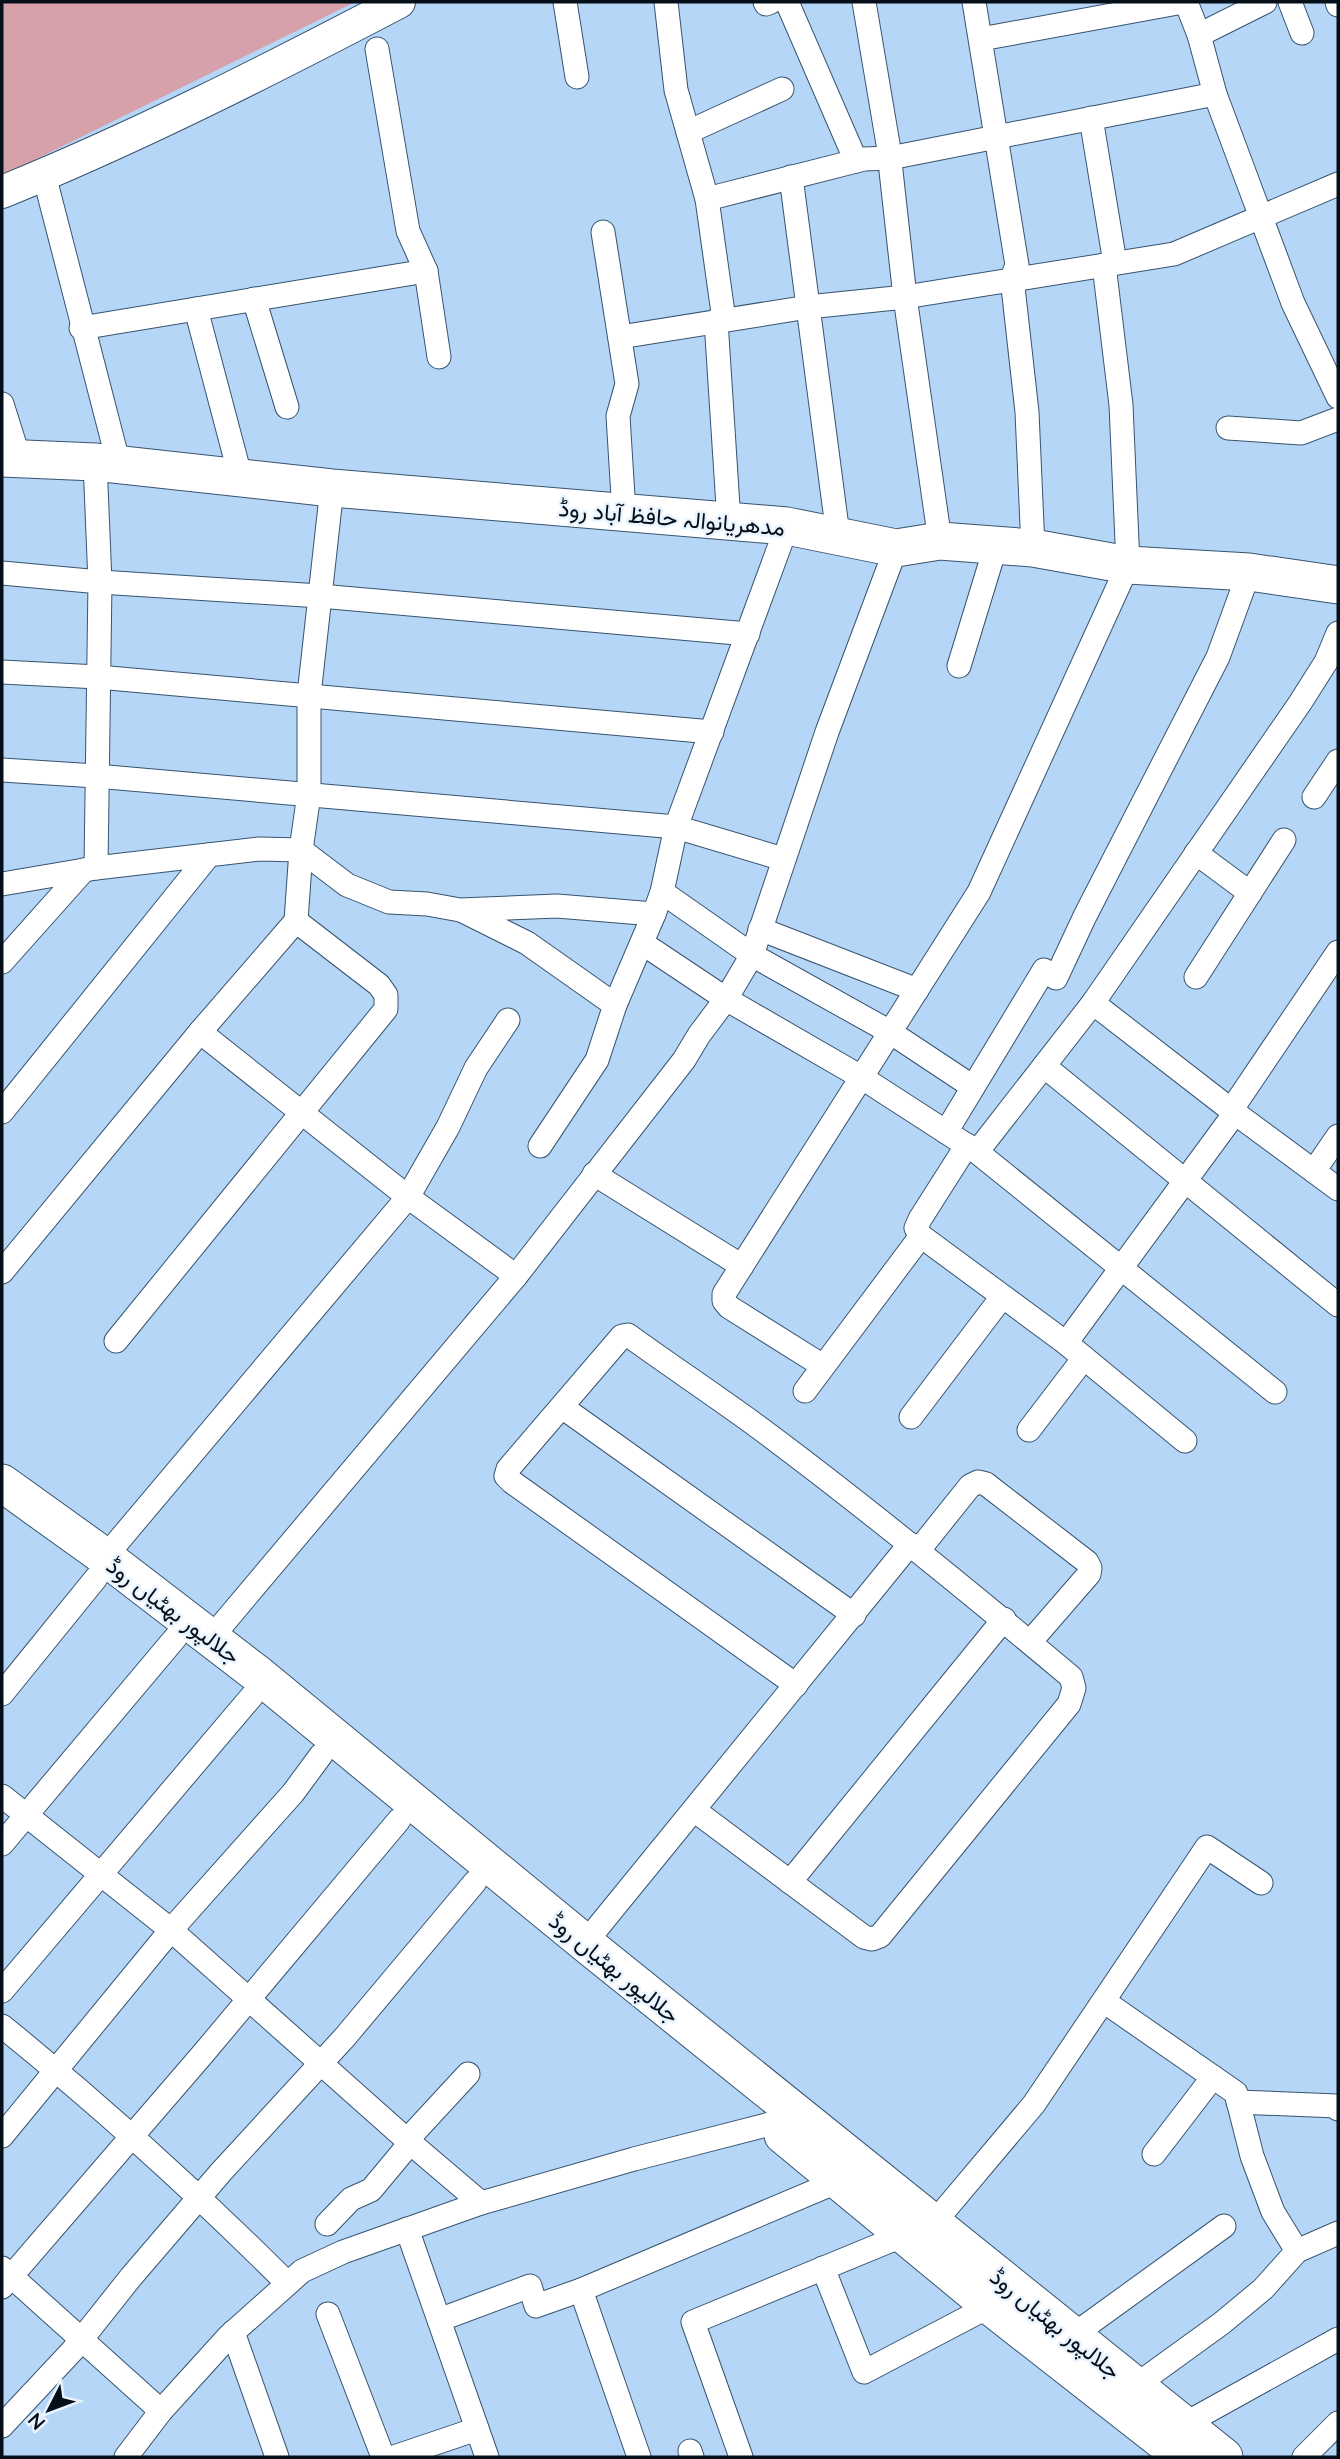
<svg xmlns="http://www.w3.org/2000/svg" width="1340" height="2459" viewBox="0 0 1340 2459" font-family="Lato,Vazirmatn,sans-serif">
<style>
.green{fill:#d6a1aa}
.lines{fill:none;stroke-linecap:round;stroke-linejoin:round}
.street-casing{stroke:#375470;stroke-width:25}
.secondary-casing{stroke:#375470;stroke-width:34}
.primary-casing{stroke:#375470;stroke-width:39}
.street{stroke:#fff;stroke-width:23}
.secondary{stroke:#fff;stroke-width:32}
.primary{stroke:#fff;stroke-width:37}
.labels{text-anchor:middle;dominant-baseline:central;stroke-width:5;stroke-linejoin:round;paint-order:stroke}
.street-label{font-size:23px;fill:#040f19;stroke:#eaf4ff}
</style>
<rect width="100%" height="100%" fill="#b5d6f7"/>
<polygon class="green" points="2,2 355,2 2,176"/>
<g class="lines">
<g class="street-casing">
<g id="street">
<polyline points="565,2 577,77"/>
<polyline points="666,2 676,90 707,199 724,320"/>
<polyline points="765,2 766,4 771,2"/>
<polyline points="787,2 856,161"/>
<polyline points="864,2 888,144 905,297 940,541"/>
<polyline points="974,2 1017,265 1012,278 1027,412 1033,548"/>
<polyline points="1186,2 1199,35 1215,94 1293,303 1338,397"/>
<polyline points="1290,2 1302,33"/>
<polyline points="1337,2 1338,5"/>
<polyline points="1199,35 1265,2"/>
<polyline points="981,39 1183,2"/>
<polyline points="377,49 408,231 426,271 439,357"/>
<polyline points="1091,118 1115,263"/>
<polyline points="688,132 782,89"/>
<polyline points="44,175 119,465"/>
<polyline points="791,177 838,535"/>
<polyline points="707,199 864,159 890,158 1215,94"/>
<polyline points="603,232 627,384 618,416 624,513"/>
<polyline points="254,299 287,407"/>
<polyline points="196,309 241,479"/>
<polyline points="716,321 729,522"/>
<polyline points="81,328 426,271"/>
<polyline points="620,337 808,307 905,297 1174,254 1338,184"/>
<polyline points="2,404 19,458"/>
<polyline points="1228,428 1301,433 1338,419"/>
<polyline points="95,462 100,582 96,868"/>
<polyline points="2,573 100,582 320,596 748,634"/>
<polyline points="959,666 996,545"/>
<polyline points="2,672 98,677 712,732"/>
<polyline points="2,770 96,776 676,827 783,859"/>
<polyline points="1314,797 1338,761"/>
<polyline points="1196,853 1250,893"/>
<polyline points="2,884 96,868 259,849 301,850 347,885 389,902 427,904 460,910 557,906 654,914"/>
<polyline points="662,892 752,955 890,1032 973,1087"/>
<polyline points="463,911 527,943 615,1005"/>
<polyline points="760,929 917,990"/>
<polyline points="642,943 726,999 861,1077 977,1152 1275,1392"/>
<polyline points="2,962 84,870"/>
<polyline points="1196,977 1284,840"/>
<polyline points="1093,1003 1235,1113 1338,1189"/>
<polyline points="200,1032 408,1197 516,1276"/>
<polyline points="1044,1066 1338,1305"/>
<polyline points="2,1112 209,855"/>
<polyline points="946,1132 1044,970 1056,978 1085,916 1218,657 1249,572"/>
<polyline points="967,1145 920,1219 916,1228 921,1236 1066,1343 1185,1441"/>
<polyline points="540,1146 597,1060 615,1005 654,914 662,892 676,827 787,526"/>
<polyline points="977,1152 1093,1003 1300,703 1326,662 1338,633"/>
<polyline points="1314,1171 1338,1136"/>
<polyline points="594,1174 742,1266"/>
<polyline points="2,1272 200,1032 296,921 301,850 309,794 309,695 332,488"/>
<polyline points="116,1341 386,1009 386,995 379,985 296,921"/>
<polyline points="1066,1343 1235,1113 1236,1103 1338,952"/>
<polyline points="823,1366 729,1307 724,1301 724,1294 979,892 1128,565 1121,405 1104,265"/>
<polyline points="805,1391 921,1236"/>
<polyline points="562,1407 854,1615"/>
<polyline points="911,1417 1002,1297"/>
<polyline points="1029,1430 1084,1358"/>
<polyline points="918,1551 970,1486 978,1482 986,1484 1087,1562 1090,1568 1089,1574 1030,1642"/>
<polyline points="105,1557 408,1197 448,1127 476,1068 508,1020"/>
<polyline points="211,1638 516,1276 684,1060 699,1035 726,999 752,955 827,732 896,548"/>
<polyline points="2,1694 96,1578"/>
<polyline points="2,1796 171,1930 407,2140 481,2203"/>
<path d="M694,1810L864,1937L872,1939L880,1936L1069,1704L1074,1688L1071,1677C966,1589 860,1502 750,1421C710,1392 668,1364 628,1335L622,1336L508,1469L506,1476L512,1482L796,1685"/>
<polyline points="2,1844 176,1637"/>
<polyline points="790,1882 1004,1619"/>
<polyline points="585,1943 910,1544"/>
<polyline points="2,1991 252,1696"/>
<polyline points="1105,2002 1236,2093 1252,2156 1273,2212 1297,2251"/>
<path d="M2,2026C101,2106 196,2192 287,2283"/>
<polyline points="1238,2102 1337,2106 1338,2109"/>
<polyline points="2,2136 171,1930 293,1793 321,1755"/>
<polyline points="407,2140 468,2074"/>
<polyline points="1154,2154 1213,2077"/>
<polyline points="327,2224 351,2199 371,2190 411,2142"/>
<polyline points="933,2224 1034,2104 1207,1847 1261,1883"/>
<polyline points="407,2229 487,2457"/>
<polyline points="2,2268 161,2411"/>
<polyline points="823,2268 864,2372 990,2306"/>
<polyline points="2,2287 202,2055 399,1820"/>
<polyline points="581,2290 639,2457"/>
<polyline points="328,2314 383,2457"/>
<polyline points="439,2320 530,2286 536,2306 581,2290 839,2181"/>
<polyline points="233,2332 277,2457"/>
<polyline points="1072,2336 1224,2226"/>
<polyline points="1135,2386 1222,2323 1263,2289 1297,2251 1338,2233"/>
<polyline points="1183,2425 1338,2339"/>
<polyline points="2,2426 73,2350 131,2277 221,2172 345,2037 475,1882"/>
<polyline points="690,2451 692,2457"/>
<polyline points="126,2457 161,2411 229,2336 302,2271 343,2252 481,2203 634,2159 770,2124"/>
<polyline points="394,2457 477,2429"/>
<polyline points="741,2457 693,2322 904,2235"/>
<polyline points="1304,2457 1338,2423"/>
</g>
</g>
<g class="secondary-casing">
<path id="secondary" d="M2,192C137,137 269,70 399,2"/>
</g>
<g class="primary-casing">
<g id="primary">
<polyline points="2,458 95,462 332,488 787,526 896,548 940,541 1033,548 1128,565 1249,572 1338,585"/>
<polyline points="2,1483 105,1557 260,1676 585,1943 1224,2457"/>
<polyline points="783,2135 990,2306 1183,2457"/>
</g>
</g>
<use href="#street" class="street"/>
<use href="#secondary" class="secondary"/>
<use href="#primary" class="primary"/>
</g>
<g class="labels">
<g class="street-label">
<text transform="translate(672 517) rotate(5)">مدھریانوالہ حافظ آباد روڈ</text>
<text transform="translate(174 1610) rotate(37)">جلالپور بھٹیاں روڈ</text>
<text transform="translate(615 1967) rotate(39)">جلالپور بھٹیاں روڈ</text>
<text transform="translate(1056 2323) rotate(39)">جلالپور بھٹیاں روڈ</text>
</g>
</g>
<rect width="1340" height="2459" fill="none" stroke="#040f19" stroke-width="7"/>
<g transform="translate(49 2410) rotate(228)" stroke="#eaf4ff" stroke-width="5" paint-order="stroke">
<path d="M0-5L12 26L0 18L-12 26Z" fill="#040f19"/>
<text y="-10" font-size="19" font-weight="bold" text-anchor="middle" fill="#040f19">N</text>
</g>
</svg>
